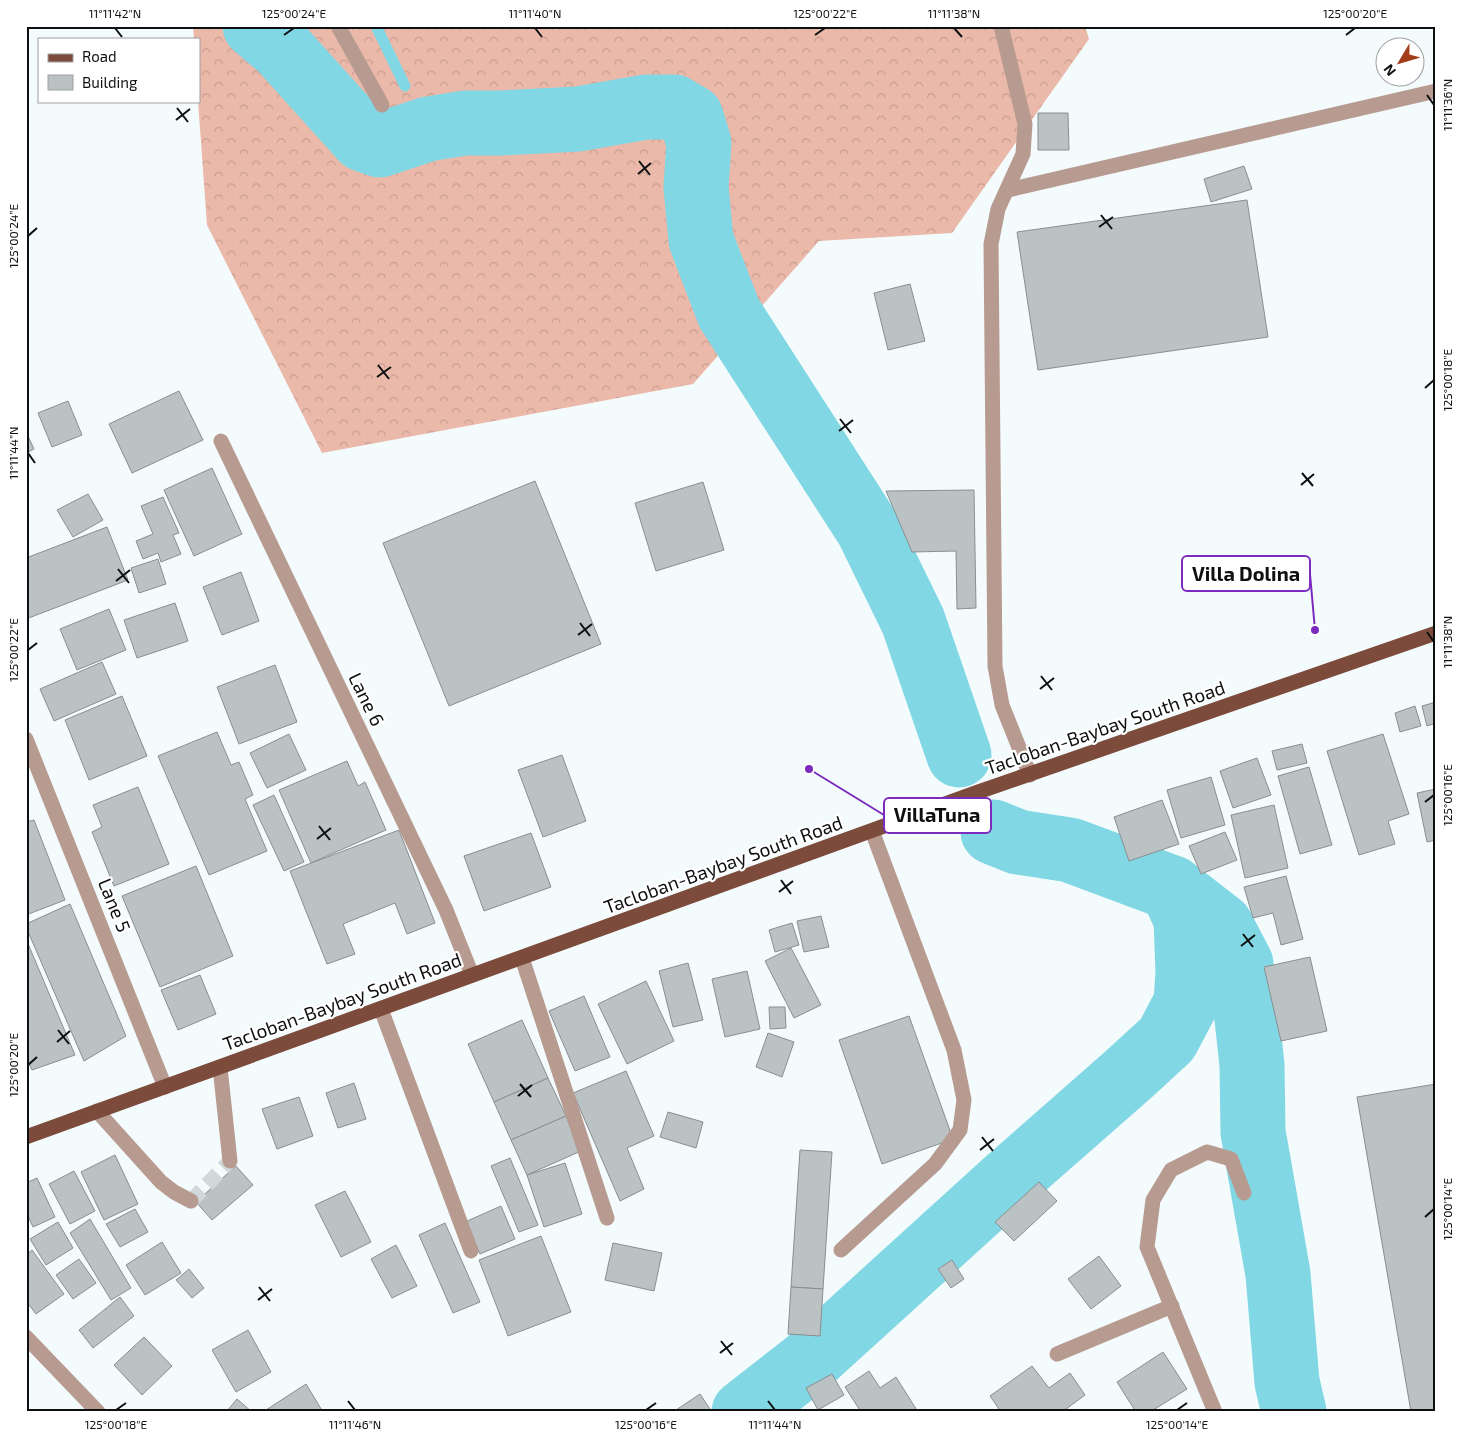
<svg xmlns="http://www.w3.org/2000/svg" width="1462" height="1438" viewBox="0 0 1462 1438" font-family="'Exo 2',sans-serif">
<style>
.forest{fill:url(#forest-crowns)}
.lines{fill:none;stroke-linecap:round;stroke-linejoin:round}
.stream{stroke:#82d7e4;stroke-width:11}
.river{stroke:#82d7e4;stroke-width:65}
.building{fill:#bbc2c4;stroke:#898f90}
.minor-tunnel{stroke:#d1d8d9;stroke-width:15;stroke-dasharray:15 8;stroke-linecap:butt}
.minor{stroke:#b79a90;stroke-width:15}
.major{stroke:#7c4b3c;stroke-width:15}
.ticks{fill:none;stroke:#0d0f10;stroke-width:2}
.labels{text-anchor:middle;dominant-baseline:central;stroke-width:4.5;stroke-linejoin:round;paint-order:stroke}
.street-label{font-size:19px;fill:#0d0f10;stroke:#fff}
.leader{fill:none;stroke:#7b2cbf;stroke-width:2}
.callout-dot{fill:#7b2cbf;stroke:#fff;stroke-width:2}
.callout{fill:#fff;stroke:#7b2cbf;stroke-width:2}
.callout-label{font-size:20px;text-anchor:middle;font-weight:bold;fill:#0d0f10}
.neatline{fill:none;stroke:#0d0f10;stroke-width:2}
.ticks-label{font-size:12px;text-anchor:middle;fill:#0d0f10}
</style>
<defs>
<pattern id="forest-crowns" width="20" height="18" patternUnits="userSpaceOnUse" patternTransform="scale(1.25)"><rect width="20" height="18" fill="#ebb9a9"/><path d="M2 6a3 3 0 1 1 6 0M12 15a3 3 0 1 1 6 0" fill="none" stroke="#c89e90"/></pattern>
</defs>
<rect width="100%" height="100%" fill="#f4fbfc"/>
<polygon class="forest" points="193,26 1085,26 1089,39 952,233 819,241 693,384 322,453 207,225 198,101 199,39 194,39"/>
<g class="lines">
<polyline class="stream" points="376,26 405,86"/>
<g class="river">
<polyline points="255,26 281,48 363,139 380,145 428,129 465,123 501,123 578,119 646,107 674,107 691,117 699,143 696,187 701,240 729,313 868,529 913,621 959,755"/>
<polyline points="993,832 1018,842 1070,850 1172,888 1221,926 1241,964 1252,1065 1253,1132 1278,1274 1287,1382 1294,1412"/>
<polyline points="744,1412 808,1362 1006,1182 1129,1074 1167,1039 1186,1003 1188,972 1186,919 1172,888"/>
</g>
</g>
<g class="building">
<polygon points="1038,113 1068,113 1069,150 1038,150"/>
<polygon points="1244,166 1252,189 1211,202 1204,179"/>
<polygon points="1247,200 1268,337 1038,370 1017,232"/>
<polygon points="910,284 925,341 888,350 874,293"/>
<polygon points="179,391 203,440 132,473 109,424"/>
<polygon points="68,401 82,435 52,447 38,413"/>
<polygon points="26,432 34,449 26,453"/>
<polygon points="212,468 242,534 194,556 164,490"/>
<polygon points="535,481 601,644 449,706 383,543"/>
<polygon points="703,482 724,550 656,571 635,503"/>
<polygon points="974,490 976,608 957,609 956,551 912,552 886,491"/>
<polygon points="88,494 103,520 73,537 57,510"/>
<polygon points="163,497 179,533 173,535 181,554 161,562 158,553 143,559 136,541 153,534 141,506"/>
<polygon points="107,527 128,580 26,619 26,558"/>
<polygon points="158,559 166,584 139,593 131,568"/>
<polygon points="241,572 259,621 222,635 203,587"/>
<polygon points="175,603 188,641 137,658 124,620"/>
<polygon points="109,609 126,650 77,670 60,629"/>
<polygon points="102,662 116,694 54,721 40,689"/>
<polygon points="275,665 297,722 239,744 217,687"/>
<polygon points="122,696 147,756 89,780 65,720"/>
<polygon points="1436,702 1436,723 1427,726 1422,706"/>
<polygon points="1415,706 1421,726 1400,732 1395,713"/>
<polygon points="217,732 231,765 239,762 253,795 245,799 267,851 209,875 158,756"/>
<polygon points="289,734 306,770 267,788 250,753"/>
<polygon points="1383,734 1409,814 1388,821 1395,844 1359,855 1327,751"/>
<polygon points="1302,744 1307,763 1277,770 1272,751"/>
<polygon points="562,755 586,821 543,837 518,770"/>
<polygon points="1257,758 1271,795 1233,808 1220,771"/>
<polygon points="347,761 358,786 365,782 386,830 311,863 279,790"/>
<polygon points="1309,767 1332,845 1300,854 1278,776"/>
<polygon points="1211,777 1225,825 1181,838 1167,790"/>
<polygon points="138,787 169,864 114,886 92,832 102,827 93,805"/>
<polygon points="1436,789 1436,840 1427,842 1417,793"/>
<polygon points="274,795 304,862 284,871 253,805"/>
<polygon points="1162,800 1179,844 1129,861 1114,817"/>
<polygon points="1274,805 1288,868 1245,878 1231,815"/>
<polygon points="34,820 65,900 26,915 26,822"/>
<polygon points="399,830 435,923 407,934 395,903 343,924 355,954 327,964 290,871"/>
<polygon points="1225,832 1237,860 1201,874 1189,846"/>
<polygon points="531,833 551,887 484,911 464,856"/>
<polygon points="196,866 233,956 160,987 122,896"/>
<polygon points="1286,876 1303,939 1281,945 1273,913 1253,918 1244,887"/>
<polygon points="70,904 126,1036 84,1061 26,927 26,924"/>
<polygon points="821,916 829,947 804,952 797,921"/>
<polygon points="792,923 799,945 775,952 769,930"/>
<polygon points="26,939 75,1055 32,1070 26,1057"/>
<polygon points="791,948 821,1005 794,1018 765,961"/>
<polygon points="1310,957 1327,1031 1281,1041 1264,967"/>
<polygon points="688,963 703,1020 673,1027 659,971"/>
<polygon points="747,971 760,1029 725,1037 712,979"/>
<polygon points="200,975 216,1014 178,1030 161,990"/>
<polygon points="646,981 674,1041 627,1064 598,1004"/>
<polygon points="584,996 610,1057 575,1071 549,1011"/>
<polygon points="769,1007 785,1007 786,1028 770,1029"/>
<polygon points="909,1016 953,1139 882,1164 839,1040"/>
<polygon points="522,1020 548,1078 494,1102 468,1044"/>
<polygon points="768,1033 794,1042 782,1077 756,1067"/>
<polygon points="626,1071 654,1136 627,1148 644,1189 620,1201 573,1093"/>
<polygon points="548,1078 566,1116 511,1140 494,1102"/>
<polygon points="354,1083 366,1119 338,1128 326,1093"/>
<polygon points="1436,1084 1436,1412 1411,1412 1357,1097"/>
<polygon points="299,1097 313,1136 277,1149 262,1109"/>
<polygon points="668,1112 703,1122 696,1148 660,1137"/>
<polygon points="566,1116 581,1151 527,1175 511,1140"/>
<polygon points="800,1150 832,1152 823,1289 791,1287"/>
<polygon points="115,1155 138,1204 104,1220 81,1172"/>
<polygon points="510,1158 538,1225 519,1232 491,1166"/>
<polygon points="565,1163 582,1214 544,1227 527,1175"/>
<polygon points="236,1166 253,1185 212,1220 196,1202"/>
<polygon points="74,1171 95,1211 70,1224 49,1184"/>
<polygon points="37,1178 55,1217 33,1227 26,1212 26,1183"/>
<polygon points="1039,1182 1057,1201 1014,1241 995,1222"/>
<polygon points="345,1191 371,1242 341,1257 315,1205"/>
<polygon points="501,1206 515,1239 480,1254 465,1222"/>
<polygon points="135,1209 148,1232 120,1247 106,1224"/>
<polygon points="90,1219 131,1288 111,1300 70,1233"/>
<polygon points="58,1222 73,1248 46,1265 30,1239"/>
<polygon points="445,1223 480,1302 453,1313 419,1235"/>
<polygon points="541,1236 571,1312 508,1336 479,1260"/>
<polygon points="162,1242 181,1273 145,1295 126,1265"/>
<polygon points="613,1243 662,1253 654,1291 605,1280"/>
<polygon points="396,1245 417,1286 392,1298 371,1259"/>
<polygon points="32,1250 64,1294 36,1314 26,1301 26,1255"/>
<polygon points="1099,1256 1121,1286 1091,1309 1068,1279"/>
<polygon points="79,1259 96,1283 73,1299 56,1275"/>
<polygon points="952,1260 964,1279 951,1288 938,1269"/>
<polygon points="189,1269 204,1288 192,1298 176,1280"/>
<polygon points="791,1287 823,1289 820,1336 788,1334"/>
<polygon points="120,1297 134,1316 93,1348 79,1330"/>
<polygon points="248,1330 271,1372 236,1392 212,1350"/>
<polygon points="144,1337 172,1366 142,1395 114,1365"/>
<polygon points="1163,1352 1187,1389 1150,1412 1136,1412 1117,1382"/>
<polygon points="1032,1366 1049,1388 1070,1373 1085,1395 1062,1412 1001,1412 990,1396"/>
<polygon points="869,1371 880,1388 896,1377 918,1412 861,1412 845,1387"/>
<polygon points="832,1374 844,1395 818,1410 806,1388"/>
<polygon points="306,1384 323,1412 267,1412 266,1410"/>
<polygon points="700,1394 712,1412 673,1412"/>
<polygon points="237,1399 252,1412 226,1412"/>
</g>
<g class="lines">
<polyline class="minor-tunnel" points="191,1201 230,1161"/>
<g class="minor">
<polyline points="338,26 382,105"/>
<polyline points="1001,26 1025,124 1023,154 998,209 991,244 995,666 1002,705 1030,775"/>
<polyline points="1008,190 1436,91"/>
<polyline points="221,441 446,910 472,975"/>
<polyline points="26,739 165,1087"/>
<polyline points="522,958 607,1218"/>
<polyline points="381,1009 471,1251"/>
<polyline points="220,1067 230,1161"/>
<polyline points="97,1111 161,1182 174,1192 191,1201"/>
<polyline points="841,1250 935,1164 960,1130 964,1100 954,1050 872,831"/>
<polyline points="26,1337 98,1412"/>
<polyline points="1057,1354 1172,1306"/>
<polyline points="1215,1412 1147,1247 1153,1200 1171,1170 1207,1152 1231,1159 1244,1193"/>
</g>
<polyline class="major" points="26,1137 978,792 1436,633"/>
</g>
<path class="ticks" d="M115,28L122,37M535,28L542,37M954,28L962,37M284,35L294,28M815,35L825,28M1346,35L1355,28M1427,95L1434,105M177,108L188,122M176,120L190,109M639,161L650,175M638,174L651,163M1101,215L1112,229M1099,227L1113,217M28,236L37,228M378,365L389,379M377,377L391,367M1425,388L1434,380M840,419L851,433M839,431L853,420M28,453L35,463M1302,473L1313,486M1301,485L1314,474M118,569L129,583M116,581L130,570M580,623L590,636M1427,632L1434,642M578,635L592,624M28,650L37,643M1041,676L1052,690M1040,689L1054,678M1425,802L1434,795M319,826L330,840M317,839L331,828M781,880L791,894M779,892L793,881M1243,934L1253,947M1241,946L1255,935M58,1030L69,1044M57,1042L70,1031M28,1065L37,1057M520,1084L531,1097M518,1096L532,1085M982,1137L993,1151M980,1150L994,1139M1425,1217L1434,1209M259,1287L270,1301M258,1300L272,1289M721,1341L732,1355M720,1353L733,1343M348,1401L355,1410M768,1401L775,1410M116,1410L126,1403M646,1410L656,1403M1177,1410L1187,1403"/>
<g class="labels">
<g class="street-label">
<text transform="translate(367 699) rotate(64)">Lane 6</text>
<text transform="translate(1105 727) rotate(-19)">Tacloban-Baybay South Road</text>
<text transform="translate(723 864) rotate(-20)">Tacloban-Baybay South Road</text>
<text transform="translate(115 905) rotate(68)">Lane 5</text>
<text transform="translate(342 1001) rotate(-20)">Tacloban-Baybay South Road</text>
</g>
</g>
<path class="leader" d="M1315 630L1310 574M809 769L884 815"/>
<g class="callout-dot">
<circle cx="1315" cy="630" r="5"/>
<circle cx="809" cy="769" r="5"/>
</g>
<g class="callout">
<rect x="1182" y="556" width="128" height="35" rx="5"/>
<rect x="884" y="798" width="107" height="35" rx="5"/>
</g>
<g class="callout-label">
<text x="1246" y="581">Villa Dolina</text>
<text x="937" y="822">VillaTuna</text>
</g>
<rect width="1462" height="1438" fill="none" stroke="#ffffff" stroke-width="55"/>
<rect x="38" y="38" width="162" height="65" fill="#ffffff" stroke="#9e9f9f"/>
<rect x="48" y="54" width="25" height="8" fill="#7c4b3c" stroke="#9e9f9f"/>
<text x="82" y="62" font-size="15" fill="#0d0f10">Road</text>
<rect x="48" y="75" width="25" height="15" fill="#bbc2c4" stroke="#9e9f9f"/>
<text x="82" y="88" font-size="15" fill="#0d0f10">Building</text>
<g transform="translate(1400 62) rotate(232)"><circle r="24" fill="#ffffff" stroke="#9e9f9f"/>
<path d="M0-4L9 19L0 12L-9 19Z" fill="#a33c18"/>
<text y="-8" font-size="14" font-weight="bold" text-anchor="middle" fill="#0d0f10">N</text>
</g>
<rect x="28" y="28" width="1406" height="1382" class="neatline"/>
<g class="ticks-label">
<text x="115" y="18">11°11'42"N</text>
<text x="294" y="18">125°00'24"E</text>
<text x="535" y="18">11°11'40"N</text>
<text x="825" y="18">125°00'22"E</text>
<text x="954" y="18">11°11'38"N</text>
<text x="1355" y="18">125°00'20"E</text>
<text transform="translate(1448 105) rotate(-90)" y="4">11°11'36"N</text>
<text transform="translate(14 236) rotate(-90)" y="4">125°00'24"E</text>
<text transform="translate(1448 380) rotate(-90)" y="4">125°00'18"E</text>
<text transform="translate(14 453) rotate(-90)" y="4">11°11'44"N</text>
<text transform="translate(1448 642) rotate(-90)" y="4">11°11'38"N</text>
<text transform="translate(14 650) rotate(-90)" y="4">125°00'22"E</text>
<text transform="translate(1448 795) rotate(-90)" y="4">125°00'16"E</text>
<text transform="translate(14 1065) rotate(-90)" y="4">125°00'20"E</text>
<text transform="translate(1448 1209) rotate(-90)" y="4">125°00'14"E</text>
<text x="116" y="1429">125°00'18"E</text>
<text x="355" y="1429">11°11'46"N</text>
<text x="646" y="1429">125°00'16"E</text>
<text x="775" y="1429">11°11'44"N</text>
<text x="1177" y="1429">125°00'14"E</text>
</g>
</svg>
